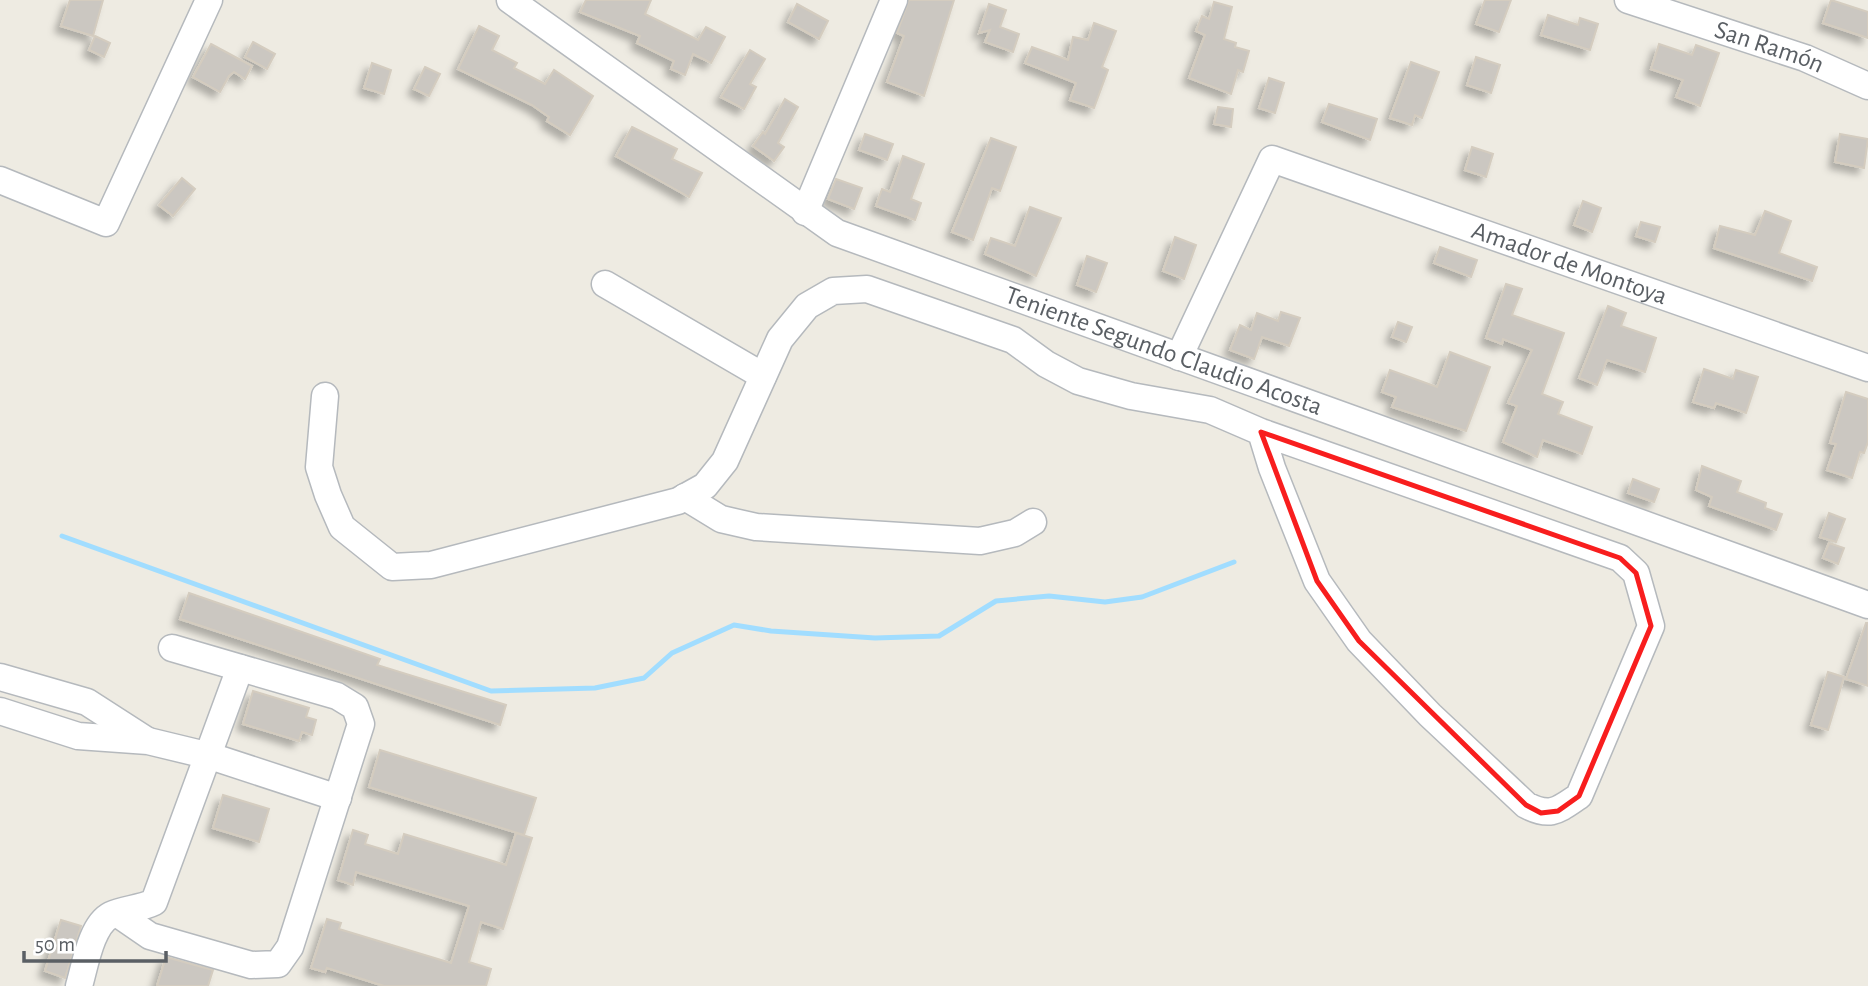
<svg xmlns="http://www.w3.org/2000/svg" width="1868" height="986" viewBox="0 0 1868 986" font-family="'Alegreya Sans',sans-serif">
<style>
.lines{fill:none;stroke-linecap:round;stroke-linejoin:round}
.stream{stroke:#a1ddff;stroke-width:5}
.building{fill:#cbc7c1;stroke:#d4ccbf;stroke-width:2;filter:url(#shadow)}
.minor-casing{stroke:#b5b9bd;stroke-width:29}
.minor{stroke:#fff;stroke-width:26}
.marked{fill:none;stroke:#f81e1e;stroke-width:5;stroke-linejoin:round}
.labels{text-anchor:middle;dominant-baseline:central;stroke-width:5;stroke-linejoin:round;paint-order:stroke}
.street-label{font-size:26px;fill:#5a5f64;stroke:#fff}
</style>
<defs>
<filter id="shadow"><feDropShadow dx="-6" dy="6" stdDeviation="3.5" flood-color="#0004"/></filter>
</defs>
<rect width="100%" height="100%" fill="#eeebe2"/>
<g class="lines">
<polyline class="stream" points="62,536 491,691 595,688 644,678 672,653 734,625 771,631 875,638 939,636 996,601 1049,596 1105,602 1142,597 1234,562"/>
</g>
<g class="building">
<polygon points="70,0 103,0 93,36 61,26"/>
<polygon points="586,0 651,0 645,14 698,40 706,27 725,37 711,63 693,54 685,75 671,69 674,61 637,43 640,36 580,12"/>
<polygon points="909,0 954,0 924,96 887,82 904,36 897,33"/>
<polygon points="1485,0 1511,0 1499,32 1476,24"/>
<polygon points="1831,0 1868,12 1868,38 1823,23"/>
<polygon points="1214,2 1232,7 1224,39 1236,43 1235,47 1249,51 1243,72 1238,70 1231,94 1189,78 1205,35 1196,31 1202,16 1209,19"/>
<polygon points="797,4 828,21 819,39 788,22"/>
<polygon points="989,4 1006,10 1000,27 1019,34 1013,52 985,42 990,30 979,33"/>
<polygon points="1548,15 1578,25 1580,18 1598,24 1590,50 1541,35"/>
<polygon points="1094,23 1116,31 1102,67 1108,70 1094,108 1070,100 1076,83 1025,63 1032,47 1068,60 1073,37 1088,40"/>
<polygon points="479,26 499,36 492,50 517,63 514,68 545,84 554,70 593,96 570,135 547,121 549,117 532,105 458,69"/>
<polygon points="95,36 110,43 104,57 89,50"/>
<polygon points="253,42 275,54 267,69 245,57"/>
<polygon points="211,44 252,66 245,79 234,72 229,76 220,92 193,77"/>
<polygon points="1659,44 1692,55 1696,45 1719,53 1700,106 1676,97 1683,80 1651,69"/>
<polygon points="750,50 765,59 750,84 756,87 744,109 721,97"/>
<polygon points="1476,57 1500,65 1491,93 1467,85"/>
<polygon points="1411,62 1439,72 1422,118 1415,115 1412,125 1390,118"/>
<polygon points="372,63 391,70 384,94 364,88"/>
<polygon points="425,67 440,74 429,96 414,89"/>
<polygon points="1269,78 1284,83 1275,113 1259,108"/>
<polygon points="785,99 798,107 778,143 784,147 774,161 753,146 763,132 765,134"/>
<polygon points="1329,104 1377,119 1370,140 1322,122"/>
<polygon points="1218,107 1233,109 1231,127 1214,124"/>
<polygon points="632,127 677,149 672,159 702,173 689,197 616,156"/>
<polygon points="865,134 893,144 887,160 859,150"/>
<polygon points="1840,134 1868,139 1864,168 1835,162"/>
<polygon points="991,138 1016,147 1000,191 992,188 973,240 952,232"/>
<polygon points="1472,147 1493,154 1486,177 1465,170"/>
<polygon points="903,156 924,164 911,199 921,203 915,220 876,206 882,189 890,192"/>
<polygon points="182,178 195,189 173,216 159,205"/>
<polygon points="836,179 862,188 854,209 828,199"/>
<polygon points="1583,201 1601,208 1592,232 1574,225"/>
<polygon points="1030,207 1061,218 1036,276 985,254 991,238 1015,246"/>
<polygon points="1765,211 1791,221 1779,253 1817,267 1812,281 1714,248 1720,226 1755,235"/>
<polygon points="1641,222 1660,227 1655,242 1636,236"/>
<polygon points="1175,237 1196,245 1184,279 1163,271"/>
<polygon points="1440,247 1477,260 1471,277 1434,263"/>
<polygon points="1087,256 1107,263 1096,292 1077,285"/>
<polygon points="1506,284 1522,289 1512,315 1564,333 1542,394 1563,402 1558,414 1592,427 1582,454 1543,440 1537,457 1503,442 1517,406 1508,403 1532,350 1503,339 1502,344 1486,338"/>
<polygon points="1608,306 1626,313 1621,326 1656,338 1645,372 1607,360 1597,385 1579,378"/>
<polygon points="1281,312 1300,318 1289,346 1262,337 1254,359 1230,350 1240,325 1251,330 1257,313 1278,321"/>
<polygon points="1398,322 1412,327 1406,342 1392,337"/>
<polygon points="1450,352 1490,367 1466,431 1392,407 1396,397 1382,392 1390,370 1437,387"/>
<polygon points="1704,369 1733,379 1736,370 1758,377 1746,413 1716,403 1714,408 1693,402"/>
<polygon points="1846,392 1868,399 1868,442 1864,453 1860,452 1852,478 1827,470 1836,444 1830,443"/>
<polygon points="1702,466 1741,481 1737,492 1766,503 1765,508 1782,514 1776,530 1709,506 1712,497 1696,490"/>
<polygon points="1633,479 1659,489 1654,502 1628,493"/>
<polygon points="1829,513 1845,519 1836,542 1820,537"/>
<polygon points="1829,543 1844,548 1838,564 1823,558"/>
<polygon points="189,593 380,659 377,665 506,705 500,725 180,619"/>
<polygon points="1866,623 1868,623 1868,686 1846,679"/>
<polygon points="1828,672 1844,677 1828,730 1811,725"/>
<polygon points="253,691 309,708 306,717 316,720 312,735 302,732 299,741 243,724"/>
<polygon points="380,750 536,798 524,835 369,787"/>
<polygon points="223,795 269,809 259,842 213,828"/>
<polygon points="353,830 368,835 365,844 398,854 404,834 506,865 516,833 532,838 503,929 481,922 469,962 491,969 486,986 384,986 327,968 325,972 311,968 327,919 341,923 339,929 451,963 469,906 356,872 353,885 338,880"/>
<polygon points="61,920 81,926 65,978 45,971"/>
<polygon points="166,957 213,970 208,986 157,986"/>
</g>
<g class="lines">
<g class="minor-casing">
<g id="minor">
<path id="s1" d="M510,0L837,233L1868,605"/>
<path id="s2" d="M1628,0L1805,58L1868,86"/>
<polyline points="0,180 106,223 209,0"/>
<polyline points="805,212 894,0"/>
<polyline points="605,284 763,376"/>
<path id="s3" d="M1179,357L1272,159L1868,368"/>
<path d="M325,396L319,467L328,495L342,527L392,567L431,565L678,501L705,486L725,461L780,339L807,306L833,291L867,289L1013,340L1046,364L1078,381L1131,396L1210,410L1261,432L1620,558L1636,573L1651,626L1579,796C1558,810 1551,818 1526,805L1430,715L1359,641L1317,581L1272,468L1261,432"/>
<polyline points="685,497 721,519 756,527 980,541 1015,533 1033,522"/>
<polyline points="0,677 87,702 146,740"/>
<polyline points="0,711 78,736 148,741 210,756 338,798"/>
<polyline points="118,914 150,936 251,965 278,964 290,947 361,724 355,707 337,696 172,648"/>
<path d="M79,986C85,966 91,925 111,915C123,909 140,909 154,902L240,668"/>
</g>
</g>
<use href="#minor" class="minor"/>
</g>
<path class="marked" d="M1261,432L1620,558L1636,573L1651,626L1579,796L1558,811L1541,813L1526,805L1359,641L1317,581Z"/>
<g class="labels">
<g class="street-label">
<text stroke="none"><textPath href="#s2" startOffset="149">San Ramón</textPath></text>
<text stroke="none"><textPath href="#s3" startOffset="534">Amador de Montoya</textPath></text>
<text stroke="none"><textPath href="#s1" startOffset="749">Teniente Segundo Claudio Acosta</textPath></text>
</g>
</g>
<path d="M24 951v10h142v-10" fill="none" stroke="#5a5f64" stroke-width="3.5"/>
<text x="35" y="951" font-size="21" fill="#5a5f64" stroke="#ffffff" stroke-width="5" paint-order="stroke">50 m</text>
</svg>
